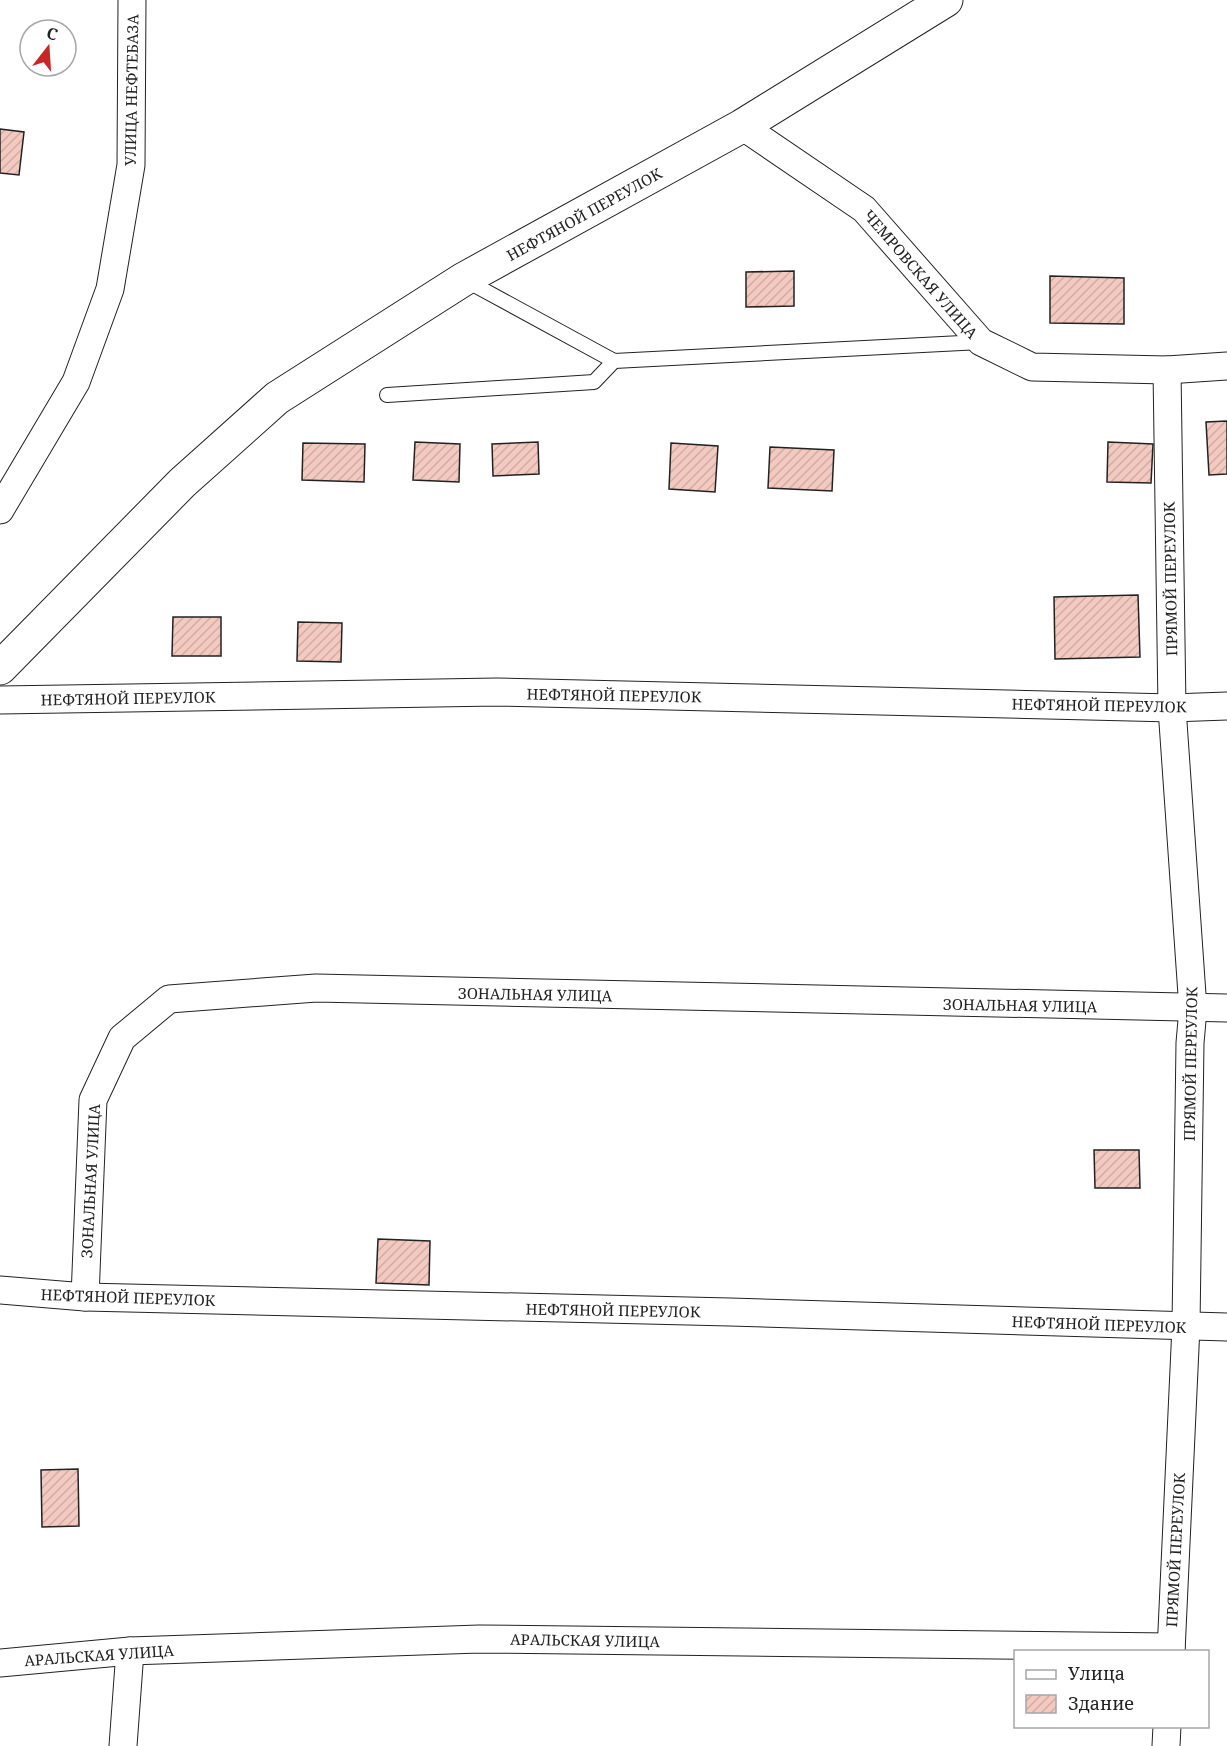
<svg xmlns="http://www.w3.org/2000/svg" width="1227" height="1746" viewBox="0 0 1227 1746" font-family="'Noto Serif',serif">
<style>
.building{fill:url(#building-hatch);stroke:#222;stroke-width:1.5}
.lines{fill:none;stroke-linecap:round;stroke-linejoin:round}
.lane-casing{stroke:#222;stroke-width:16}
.street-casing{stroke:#222;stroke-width:29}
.secondary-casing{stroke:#222;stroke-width:35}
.lane{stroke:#fff;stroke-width:14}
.street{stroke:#fff;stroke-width:27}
.secondary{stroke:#fff;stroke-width:33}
.labels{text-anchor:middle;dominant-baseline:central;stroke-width:4.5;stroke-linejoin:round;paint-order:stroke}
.street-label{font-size:15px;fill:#222;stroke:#fff}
</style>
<defs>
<pattern id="building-hatch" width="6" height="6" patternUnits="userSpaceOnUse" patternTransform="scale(1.5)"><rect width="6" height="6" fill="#f3c9c0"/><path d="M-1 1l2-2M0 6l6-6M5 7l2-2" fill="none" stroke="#d0aca5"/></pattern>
</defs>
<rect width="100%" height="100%" fill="#fff"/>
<g class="building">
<polygon points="0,129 24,132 19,175 0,173"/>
<polygon points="794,271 794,306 746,307 746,272"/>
<polygon points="1050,276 1124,278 1124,324 1050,323"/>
<polygon points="1227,421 1227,474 1209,475 1206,422"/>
<polygon points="415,442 460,444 459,482 413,480"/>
<polygon points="538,442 539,474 493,476 492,444"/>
<polygon points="1108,442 1153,444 1151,483 1107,482"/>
<polygon points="303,443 365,444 364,482 302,480"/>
<polygon points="671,443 718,446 715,492 669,489"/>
<polygon points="770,447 834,450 832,491 768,488"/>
<polygon points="1138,595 1140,657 1055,659 1054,597"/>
<polygon points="173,617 221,617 221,656 172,656"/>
<polygon points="298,622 342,623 341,662 297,661"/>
<polygon points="1094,1150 1139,1150 1140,1188 1095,1188"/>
<polygon points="378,1239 430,1241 429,1285 376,1283"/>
<polygon points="78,1469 79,1526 42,1527 41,1470"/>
</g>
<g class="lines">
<g class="lane-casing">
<g id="lane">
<polyline points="467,281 614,361 981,342"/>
<polyline points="387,395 594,382 614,361"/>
</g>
</g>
<g class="street-casing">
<g id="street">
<polyline points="742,126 864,209 981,342 1032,367 1167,370 1227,366"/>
<polyline points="1167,370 1172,708 1193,1009 1190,1043 1186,1326 1171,1652"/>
<polyline points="0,510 76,382 110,289 131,165 132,0"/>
<polyline points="0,700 497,692 1172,708 1227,706"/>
<polyline points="0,1290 85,1297 730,1312 1227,1327"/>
<polyline points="85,1297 93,1100 122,1038 169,999 316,988 1227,1008"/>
<polyline points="0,1663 130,1651 479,1639 1171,1647"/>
<polyline points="123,1746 130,1651"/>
<polyline points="1166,1746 1167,1726"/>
</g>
</g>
<g class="secondary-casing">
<polyline id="secondary" points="0,668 182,483 277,398 464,279 742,126 946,0"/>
</g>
<use href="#lane" class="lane"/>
<use href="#street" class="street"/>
<use href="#secondary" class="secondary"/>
</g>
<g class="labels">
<g class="street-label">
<text transform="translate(131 90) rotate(-89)">УЛИЦА НЕФТЕБАЗА</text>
<text transform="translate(584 214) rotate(-29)">НЕФТЯНОЙ ПЕРЕУЛОК</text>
<text transform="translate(921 274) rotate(49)">ЧЕМРОВСКАЯ УЛИЦА</text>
<text transform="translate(1170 579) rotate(-91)">ПРЯМОЙ ПЕРЕУЛОК</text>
<text transform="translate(614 695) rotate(1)">НЕФТЯНОЙ ПЕРЕУЛОК</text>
<text transform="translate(128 698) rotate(-1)">НЕФТЯНОЙ ПЕРЕУЛОК</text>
<text transform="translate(1099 705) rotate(1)">НЕФТЯНОЙ ПЕРЕУЛОК</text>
<text transform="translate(535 994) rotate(1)">ЗОНАЛЬНАЯ УЛИЦА</text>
<text transform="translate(1020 1005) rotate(1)">ЗОНАЛЬНАЯ УЛИЦА</text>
<text transform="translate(1190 1064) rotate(-89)">ПРЯМОЙ ПЕРЕУЛОК</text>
<text transform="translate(90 1181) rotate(-87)">ЗОНАЛЬНАЯ УЛИЦА</text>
<text transform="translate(128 1297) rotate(2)">НЕФТЯНОЙ ПЕРЕУЛОК</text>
<text transform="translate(613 1310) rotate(1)">НЕФТЯНОЙ ПЕРЕУЛОК</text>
<text transform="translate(1099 1324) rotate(2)">НЕФТЯНОЙ ПЕРЕУЛОК</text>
<text transform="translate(1175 1550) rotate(-87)">ПРЯМОЙ ПЕРЕУЛОК</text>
<text transform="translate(585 1640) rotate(1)">АРАЛЬСКАЯ УЛИЦА</text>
<text transform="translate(99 1655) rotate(-4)">АРАЛЬСКАЯ УЛИЦА</text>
</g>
</g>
<rect x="1014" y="1650" width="195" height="78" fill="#ffffff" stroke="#a7a7a7" stroke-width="1.5"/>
<rect x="1026" y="1670" width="30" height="9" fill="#ffffff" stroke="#a7a7a7" stroke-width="1.5"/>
<text x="1068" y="1680" font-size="18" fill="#222222">Улица</text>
<rect x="1026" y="1695" width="30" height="18" fill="url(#building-hatch)" stroke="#a7a7a7" stroke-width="1.5"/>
<text x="1068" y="1710" font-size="18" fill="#222222">Здание</text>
<g transform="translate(48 48) rotate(17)"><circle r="28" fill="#ffffff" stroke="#a7a7a7" stroke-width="1.5"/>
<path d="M0-4.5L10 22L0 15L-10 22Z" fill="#c62828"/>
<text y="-9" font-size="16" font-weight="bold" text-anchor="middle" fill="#222222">С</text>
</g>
</svg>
